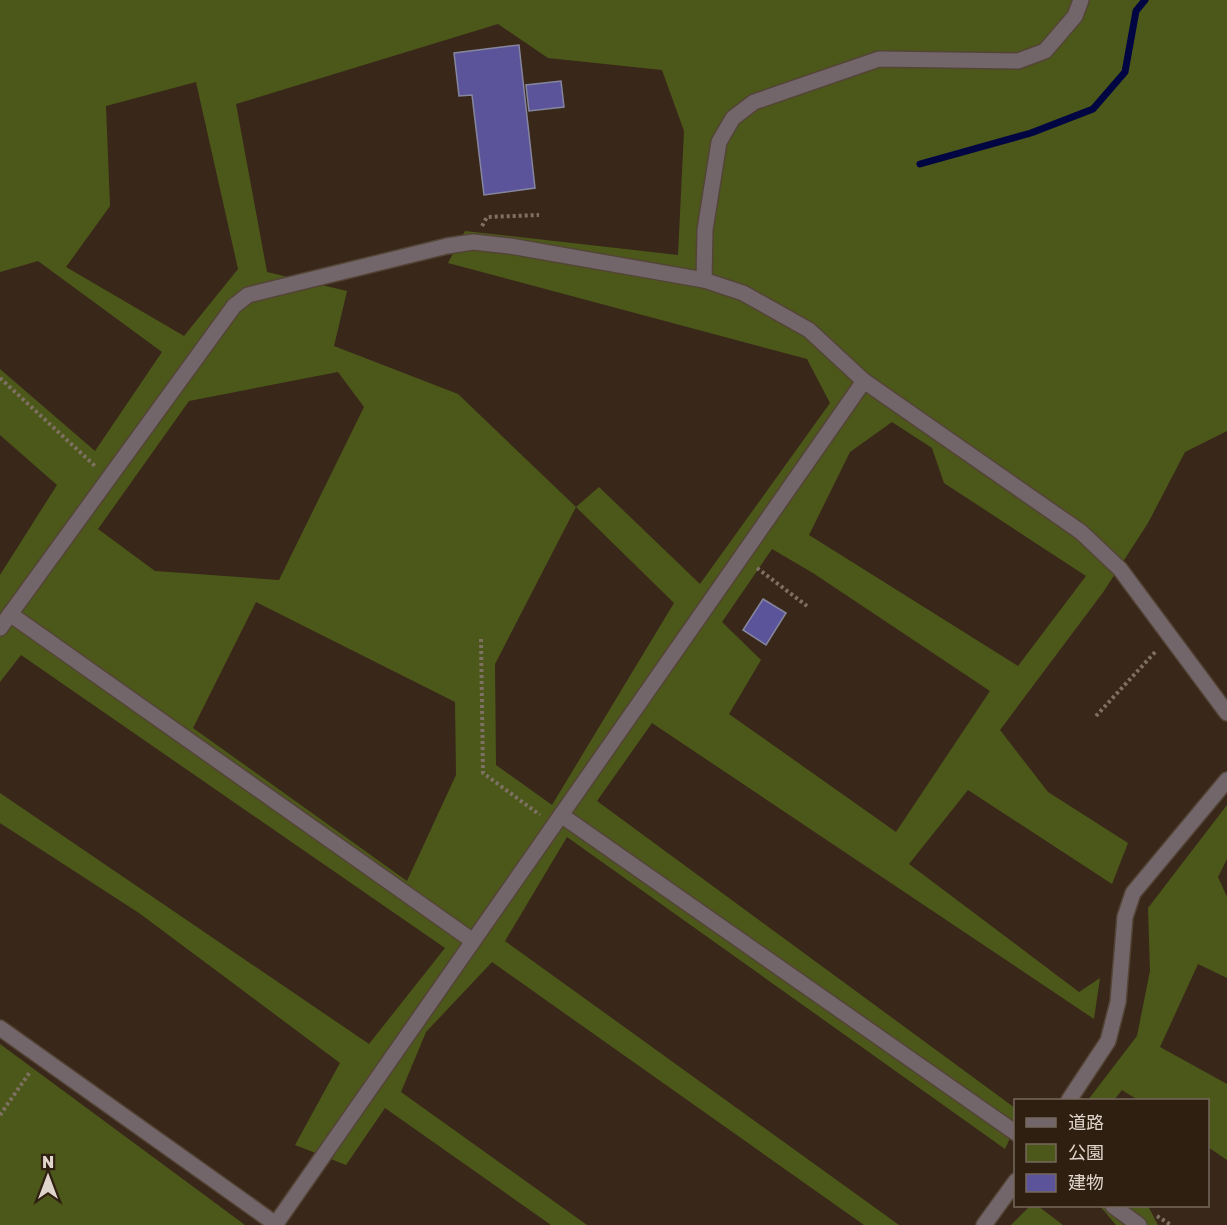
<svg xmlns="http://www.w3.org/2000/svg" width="1227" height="1225" viewBox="0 0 1227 1225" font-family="'Golos Text','Noto Sans JP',sans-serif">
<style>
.green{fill:#4c5819;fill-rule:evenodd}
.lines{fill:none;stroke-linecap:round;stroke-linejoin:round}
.stream{stroke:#010542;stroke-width:7}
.building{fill:#5b549a;stroke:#86869e;stroke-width:1.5}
.minor-casing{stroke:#544436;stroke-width:18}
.path{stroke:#7f7064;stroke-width:4;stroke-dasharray:3 3;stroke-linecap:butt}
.minor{stroke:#72666a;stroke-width:15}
</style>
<rect width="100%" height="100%" fill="#39281a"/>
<g class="green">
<path d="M0,0H1227V431L1185,452L1148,523L1104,591L1000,730L1048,792L1128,843L1112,884L968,790L909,864L1079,992L1100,978L1094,1019L652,723L597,801L1015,1108V1127L1005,1149L567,837L505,941L899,1225H864L492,962L426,1032L401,1092L587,1225H551L385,1108L346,1165L295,1145L340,1063L139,913L0,823V793L369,1044L445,948L21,655L0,682V575L57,485L0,435V369L95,451L162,352L38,261L0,272ZM498,24L548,58L662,70L684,131L678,255L465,231L448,263L807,359L830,403L700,584L599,487L576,507L458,394L334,346L347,291L267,272L236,104ZM196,82L238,269L184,336L66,267L110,206L106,106ZM338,372L364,407L279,580L155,571L98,529L189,401ZM892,422L932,448L944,483L1086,576L1018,666L809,535L850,452ZM576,507L674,603L552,805L496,765L495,664ZM772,549L813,573L990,691L896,832L729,714L761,660L722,622ZM256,602L455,702L456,775L407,881L193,728Z"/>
<polygon points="1227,805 1227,859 1218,877 1227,897 1227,978 1198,964 1160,1047 1227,1084 1227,1160 1208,1147 1208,1100 1138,1100 1122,1090 1114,1100 1088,1100 1137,1036 1150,971 1148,908"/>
<polygon points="0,1044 245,1225 0,1225"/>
<polygon points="1030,1206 1038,1206 1063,1225 1011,1225"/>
<polygon points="1100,1206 1148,1206 1158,1225 1116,1225"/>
</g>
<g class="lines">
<polyline class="stream" points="920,164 1031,133 1093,109 1125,72 1136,11 1145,0"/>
</g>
<g class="building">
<polygon points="519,45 535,188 484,195 472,95 459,96 454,53"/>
<polygon points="561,81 564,107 529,111 526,85"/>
<polygon points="763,599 786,613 766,645 743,630"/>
</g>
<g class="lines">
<g class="minor-casing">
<g id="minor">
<polyline points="704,280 705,230 719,142 733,118 754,102 879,59 1018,61 1045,51 1075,16 1081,0"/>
<polyline points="10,614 473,941"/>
<polyline points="0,628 234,306 248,295 447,246 473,242 510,246 704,280 743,293 809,330 864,381 1081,532 1120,569 1227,713"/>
<polyline points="561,815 1016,1133"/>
<polyline points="0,1028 277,1225"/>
<polyline points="1069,1100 1108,1041 1118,1002 1125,917 1133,893 1227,780"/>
<polyline points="1113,1206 1139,1225"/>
<polyline points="275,1225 864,381"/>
<polyline points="984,1225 1016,1181"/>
</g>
</g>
<g class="path">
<polyline points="482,226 487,217 539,215"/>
<polyline points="0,378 95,466"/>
<polyline points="757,568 807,606"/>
<polyline points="481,639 483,773 540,815"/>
<polyline points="1096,716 1157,650"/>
<polyline points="0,1115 30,1072"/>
<polyline points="1157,1216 1171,1225"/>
</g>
<use href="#minor" class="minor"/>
</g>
<rect x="1014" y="1099" width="195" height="108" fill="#2f1f11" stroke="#76685c" stroke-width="1.5"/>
<rect x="1026" y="1118" width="30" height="9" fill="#72666a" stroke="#76685c" stroke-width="1.5"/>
<text x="1068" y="1129" font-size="18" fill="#e0d5cc">道路</text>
<rect x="1026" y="1144" width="30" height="18" fill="#4c5819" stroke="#76685c" stroke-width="1.5"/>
<text x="1068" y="1159" font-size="18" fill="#e0d5cc">公園</text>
<rect x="1026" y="1174" width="30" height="18" fill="#5b549a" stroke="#76685c" stroke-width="1.5"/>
<text x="1068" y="1189" font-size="18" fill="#e0d5cc">建物</text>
<g transform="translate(48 1177)" stroke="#2f1f11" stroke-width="4.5" paint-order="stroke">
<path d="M0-4.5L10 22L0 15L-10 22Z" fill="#e0d5cc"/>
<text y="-9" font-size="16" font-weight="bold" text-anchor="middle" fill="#e0d5cc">N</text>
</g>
</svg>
